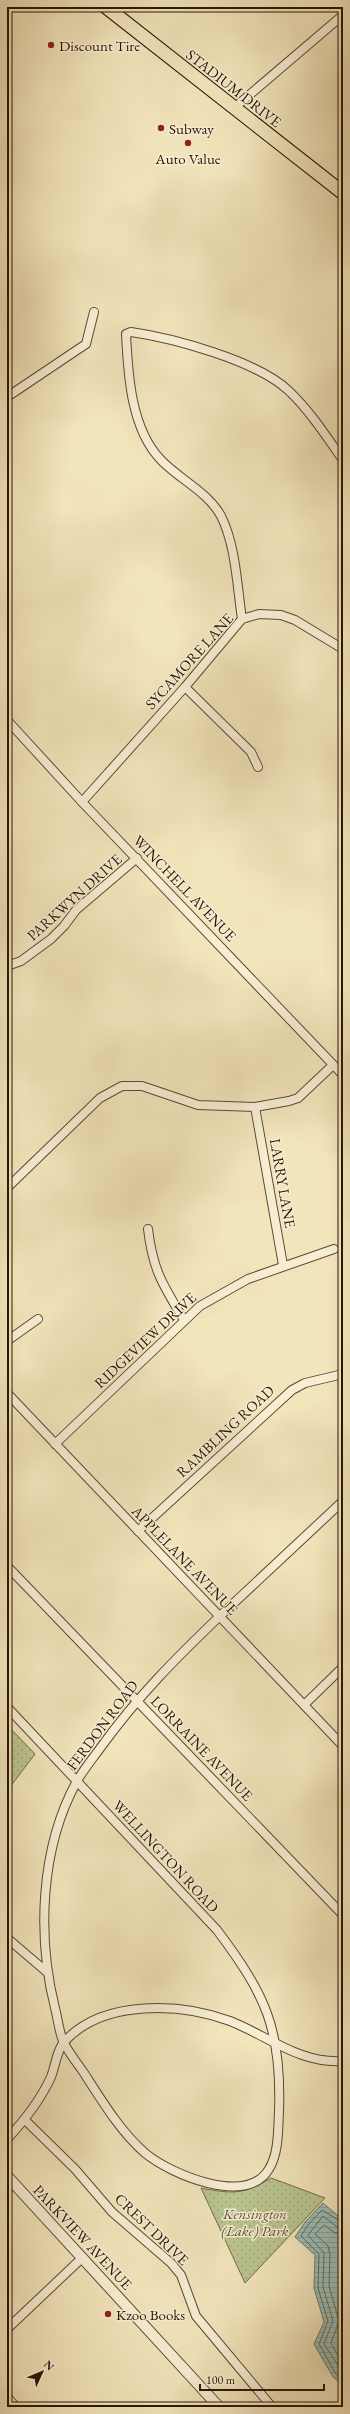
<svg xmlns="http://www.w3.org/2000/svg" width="350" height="2414" viewBox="0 0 350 2414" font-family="'EB Garamond',serif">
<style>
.green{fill:url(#green-dots);stroke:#706d4a}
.water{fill:url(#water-rules);stroke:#6d7b6e}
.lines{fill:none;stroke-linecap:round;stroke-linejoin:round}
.shore{stroke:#616a5c;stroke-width:1}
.minor-casing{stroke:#594a31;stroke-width:10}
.tertiary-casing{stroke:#594a31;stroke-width:12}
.primary-casing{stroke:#261603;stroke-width:15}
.minor{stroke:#f7edd3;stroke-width:8}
.tertiary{stroke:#f7edd3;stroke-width:10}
.primary{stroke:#f2e4bb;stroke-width:13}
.poi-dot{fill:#8f2418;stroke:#f7edd3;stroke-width:1.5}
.labels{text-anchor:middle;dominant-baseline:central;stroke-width:3;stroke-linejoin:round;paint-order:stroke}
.poi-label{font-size:15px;fill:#261603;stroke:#f7edd3;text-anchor:start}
.street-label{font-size:15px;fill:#261603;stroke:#f7edd3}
.park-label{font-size:15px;font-style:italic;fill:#5a5334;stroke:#f7edd3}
</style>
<defs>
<pattern id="green-dots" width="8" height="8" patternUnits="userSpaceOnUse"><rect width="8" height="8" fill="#bac490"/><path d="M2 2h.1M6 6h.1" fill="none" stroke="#a0a87b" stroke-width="1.8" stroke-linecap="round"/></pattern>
<pattern id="water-rules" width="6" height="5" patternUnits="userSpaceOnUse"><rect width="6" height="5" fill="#9cbeb6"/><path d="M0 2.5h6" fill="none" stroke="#86a39b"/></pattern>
</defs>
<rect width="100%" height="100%" fill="#f2e4bb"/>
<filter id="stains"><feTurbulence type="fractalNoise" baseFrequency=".005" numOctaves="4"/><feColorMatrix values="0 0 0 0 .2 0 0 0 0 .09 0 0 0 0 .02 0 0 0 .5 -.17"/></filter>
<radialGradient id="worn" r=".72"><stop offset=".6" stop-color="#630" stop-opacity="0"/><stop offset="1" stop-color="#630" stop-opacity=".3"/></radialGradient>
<g class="green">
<polygon points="7,1725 35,1754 7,1791"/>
<path d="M271,2178L325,2198L245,2283L201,2188C233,2194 243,2195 271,2178Z"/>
</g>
<polygon class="water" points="323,2203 343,2220 343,2385 333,2377 314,2344 324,2322 314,2288 315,2255 295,2237 305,2222"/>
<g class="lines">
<g class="shore">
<polyline points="343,2223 322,2210 308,2225 301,2236 319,2254 318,2288 328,2321 319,2344 336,2374 343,2380"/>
<polyline points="343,2228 337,2227 323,2216 308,2235 324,2253 323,2287 333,2321 324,2344 343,2373"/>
<polyline points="343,2234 335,2233 324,2225 315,2234 328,2246 330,2254 329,2286 339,2321 331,2343 343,2364"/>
</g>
<g class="minor-casing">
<g id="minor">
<polyline points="234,108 343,15"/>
<polyline points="7,397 86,344 94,312"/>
<path d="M242,619C237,586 236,546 221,516C208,492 179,479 161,460C131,429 128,375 126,334L131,332C173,338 258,361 289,391C310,411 326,436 343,460"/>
<polyline points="185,687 251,752 258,767"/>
<polyline points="7,720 82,802 343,1075"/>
<polyline points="82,802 185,687 242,619 259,614 281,615 295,620 343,649"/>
<polyline points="7,966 21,961 51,939 64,926 76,910 137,858"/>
<polyline points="255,1107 283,1265"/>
<polyline points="7,1188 100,1098 122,1086 142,1086 198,1105 255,1107 289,1101 298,1098 333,1065"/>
<path d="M148,1229C153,1271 163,1285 184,1320"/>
<polyline points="7,1341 38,1319"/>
<polyline points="7,1393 343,1746"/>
<polyline points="55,1444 200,1306 248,1279 334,1249"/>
<polyline points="138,1531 292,1390 305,1383 343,1374"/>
<polyline points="7,1566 343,1915"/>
<polyline points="304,1705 343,1667"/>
<path d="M7,1707L217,1930C265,1994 282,2029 279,2111C278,2129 279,2153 269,2169C247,2207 170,2174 145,2153C120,2131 102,2101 84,2073C77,2063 69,2053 64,2043C59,2033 58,2019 55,2008C37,1936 40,1848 77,1781C84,1769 93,1758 101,1747C138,1696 176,1658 221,1615C262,1577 302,1539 343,1501"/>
<polyline points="7,1938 48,1973"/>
<polyline points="25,2120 75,2169 112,2212 171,2263 181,2275 196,2316 272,2407"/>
<path d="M7,2139C25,2120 40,2101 51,2077C55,2067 57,2049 65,2041C104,1999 181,2003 230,2021C268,2036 300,2064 343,2061"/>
<polyline points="7,2329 82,2258"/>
<polyline points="7,2397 16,2407"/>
</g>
</g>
<g class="tertiary-casing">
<polyline id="tertiary" points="7,2176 219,2407"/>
</g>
<g class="primary-casing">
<polyline id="primary" points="106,7 343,193"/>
</g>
<use href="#minor" class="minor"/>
<use href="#tertiary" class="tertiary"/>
<use href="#primary" class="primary"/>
</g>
<g class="poi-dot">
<circle cx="51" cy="45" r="4"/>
<circle cx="161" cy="128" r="4"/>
<circle cx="188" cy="143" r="4"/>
<circle cx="108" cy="2314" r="4"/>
</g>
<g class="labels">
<g class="poi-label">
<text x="59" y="45">Discount Tire</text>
<text x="169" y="128">Subway</text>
<text x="188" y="158" text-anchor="middle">Auto Value</text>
<text x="116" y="2314">Kzoo Books</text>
</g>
<g class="street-label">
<text transform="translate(234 88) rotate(38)">STADIUM DRIVE</text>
<text transform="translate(189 661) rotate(-48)">SYCAMORE LANE</text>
<text transform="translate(185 888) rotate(46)">WINCHELL AVENUE</text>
<text transform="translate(74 897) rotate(-42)">PARKWYN DRIVE</text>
<text transform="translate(283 1183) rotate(80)">LARRY LANE</text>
<text transform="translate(145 1340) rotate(-43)">RIDGEVIEW DRIVE</text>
<text transform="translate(225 1431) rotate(-43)">RAMBLING ROAD</text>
<text transform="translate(185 1560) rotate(46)">APPLELANE AVENUE</text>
<text transform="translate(102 1725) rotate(-53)">FERDON ROAD</text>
<text transform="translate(202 1748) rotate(46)">LORRAINE AVENUE</text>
<text transform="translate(166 1856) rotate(47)">WELLINGTON ROAD</text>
<text transform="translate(152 2229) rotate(44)">CREST DRIVE</text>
<text transform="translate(83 2237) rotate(47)">PARKVIEW AVENUE</text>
</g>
<g class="park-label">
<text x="255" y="2213">Kensington<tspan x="255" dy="17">(Lake) Park</tspan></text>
</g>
</g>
<rect width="350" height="2414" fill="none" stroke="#f2e4bb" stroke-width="24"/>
<rect x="8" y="8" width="334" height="2398" fill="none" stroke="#261603" stroke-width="2"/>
<rect x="12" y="12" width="326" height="2390" fill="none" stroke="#261603"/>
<g transform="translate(42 2372) rotate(46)" stroke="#f7edd3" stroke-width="3" paint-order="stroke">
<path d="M0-3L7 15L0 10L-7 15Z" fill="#261603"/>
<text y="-6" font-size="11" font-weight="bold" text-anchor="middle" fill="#261603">N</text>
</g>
<path d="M200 2384v6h124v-6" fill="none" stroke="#261603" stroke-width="2"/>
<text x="206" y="2384" font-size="12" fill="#261603" stroke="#f7edd3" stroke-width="3" paint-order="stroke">100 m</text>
<rect width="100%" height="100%" filter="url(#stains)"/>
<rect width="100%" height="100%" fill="url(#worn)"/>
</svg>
